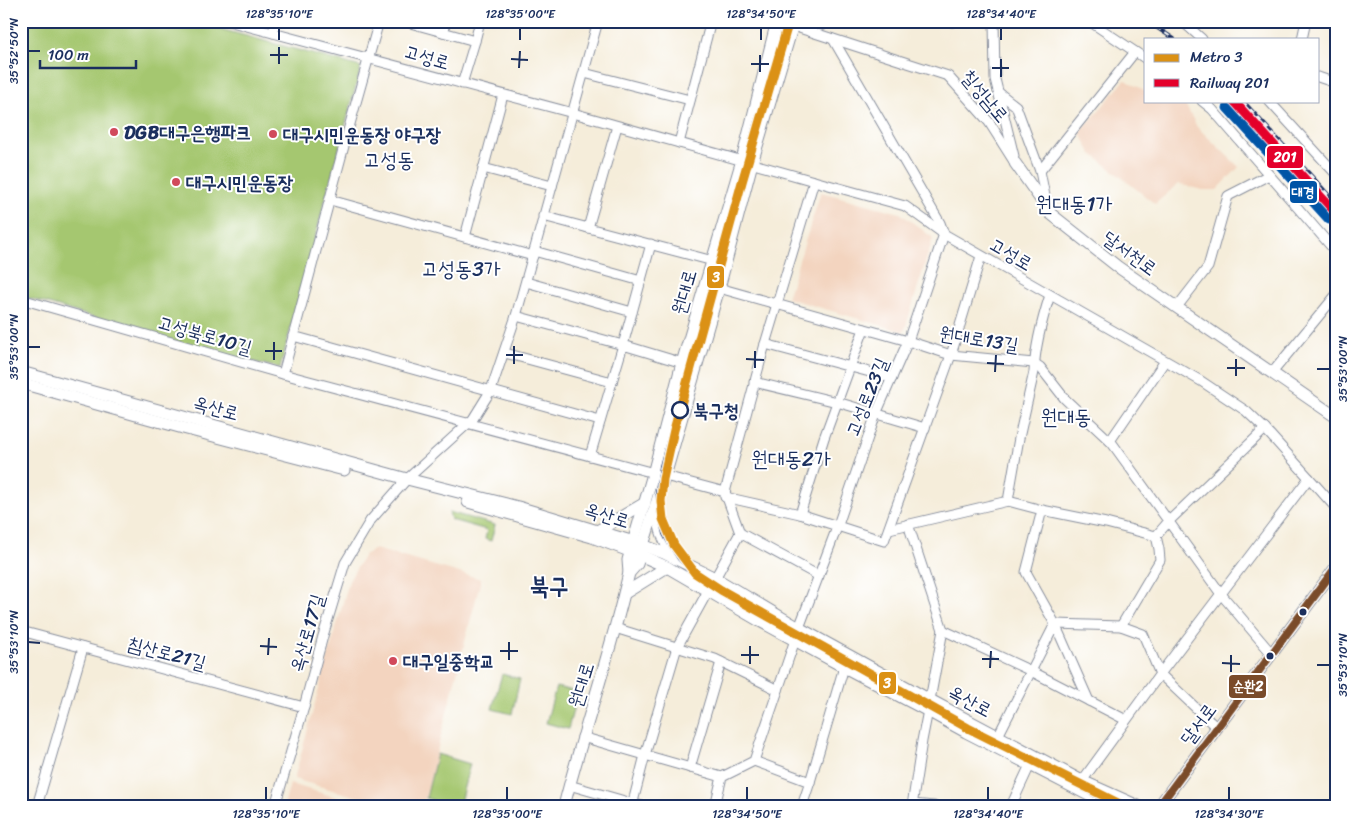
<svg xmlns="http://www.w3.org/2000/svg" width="1357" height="827" viewBox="0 0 1357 827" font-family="Sriracha,'Poor Story',sans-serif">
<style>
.built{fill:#f3d4bf}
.green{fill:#a5c770;stroke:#607b67}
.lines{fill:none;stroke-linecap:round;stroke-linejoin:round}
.minor-casing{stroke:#888e9c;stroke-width:11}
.major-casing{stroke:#888e9c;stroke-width:13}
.minor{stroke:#fff;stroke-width:9}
.major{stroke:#fff;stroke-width:11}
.rail-casing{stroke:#1b2f5e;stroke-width:4}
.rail{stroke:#fff;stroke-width:2;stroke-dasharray:5.5;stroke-linecap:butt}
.bus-1-casing{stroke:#fff;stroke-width:11}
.bus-1{stroke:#7a4b2a;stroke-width:8}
.rail-1-casing{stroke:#fff;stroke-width:12}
.rail-2-casing{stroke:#fff;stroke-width:12}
.rail-1{stroke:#e4002b;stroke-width:9}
.rail-2{stroke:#0054a6;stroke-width:9}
.metro-1-casing{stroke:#fff;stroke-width:12}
.metro-1{stroke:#db9115;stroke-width:9}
.ticks{fill:none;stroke:#1b2f5e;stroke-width:2}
.poi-dot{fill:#d1495b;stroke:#fff;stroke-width:2}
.stop-dot{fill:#fff;stroke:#1b2f5e;stroke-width:2.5}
.bus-dot{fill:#1b2f5e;stroke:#fff;stroke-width:2}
.labels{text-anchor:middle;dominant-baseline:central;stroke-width:4;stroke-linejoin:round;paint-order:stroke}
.street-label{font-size:19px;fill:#1b2f5e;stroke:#fff}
.poi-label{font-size:19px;font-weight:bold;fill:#1b2f5e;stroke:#fff;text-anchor:start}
.stop-label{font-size:19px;font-weight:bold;fill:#1b2f5e;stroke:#fff;text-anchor:start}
.quarter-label{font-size:21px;fill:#1b2f5e;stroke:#fff}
.district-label{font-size:24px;font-weight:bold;fill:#1b2f5e;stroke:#fff}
.line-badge{stroke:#fff;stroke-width:2}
.badge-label{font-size:14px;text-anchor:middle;font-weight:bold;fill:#fff}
.neatline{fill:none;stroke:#1b2f5e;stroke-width:2}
.ticks-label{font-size:12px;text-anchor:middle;fill:#1b2f5e}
</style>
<rect width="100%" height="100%" fill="#fff"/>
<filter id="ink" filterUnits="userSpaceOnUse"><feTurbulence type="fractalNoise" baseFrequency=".02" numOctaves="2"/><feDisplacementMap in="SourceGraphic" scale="10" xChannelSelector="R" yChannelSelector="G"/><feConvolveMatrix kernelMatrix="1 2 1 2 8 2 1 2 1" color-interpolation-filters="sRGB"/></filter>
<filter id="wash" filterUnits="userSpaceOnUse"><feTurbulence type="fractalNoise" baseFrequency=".0096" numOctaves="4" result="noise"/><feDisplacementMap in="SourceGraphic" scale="20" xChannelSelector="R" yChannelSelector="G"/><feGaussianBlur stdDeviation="1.12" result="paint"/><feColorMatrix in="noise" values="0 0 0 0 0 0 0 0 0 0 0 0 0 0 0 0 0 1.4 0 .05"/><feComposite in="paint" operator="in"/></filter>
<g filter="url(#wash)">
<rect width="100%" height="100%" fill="#f5edda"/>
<g class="built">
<polygon points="1125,80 1146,91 1146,101 1180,101 1186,106 1197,127 1239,167 1217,190 1202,190 1178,184 1155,204 1091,153 1080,132"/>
<polygon points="821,192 900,213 933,238 904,332 787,298"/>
<polygon points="375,549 481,579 423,806 389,806 294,779 349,581 364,555"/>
<polygon points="290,784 366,806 284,806"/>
</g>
<g class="green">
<polygon points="21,21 191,21 361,67 280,368 223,355 21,296"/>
<polygon points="449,512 495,525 491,541 485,539 487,530 451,520"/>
<polygon points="502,674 520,679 512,714 492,709"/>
<polygon points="556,687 578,692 568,729 546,723"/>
<polygon points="437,754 470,764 459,806 451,806 426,798"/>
</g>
</g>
<g filter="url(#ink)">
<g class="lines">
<g class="minor-casing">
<g id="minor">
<polyline points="228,21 573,113 814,181 905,206 944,234 1201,381 1246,411 1265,429 1336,508"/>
<polyline points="403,21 475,41 462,84"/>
<polyline points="775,21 793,26 948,76 989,122 1015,163"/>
<polyline points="949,21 952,22"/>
<polyline points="994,21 995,79 1014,156"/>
<polyline points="1089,21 1146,59"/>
<polyline points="1182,21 1202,39"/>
<polyline points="443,32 446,21"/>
<polyline points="273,33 276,21"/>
<polyline points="1302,39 1306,21"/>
<polyline points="475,41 480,21"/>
<polyline points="584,73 690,100"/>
<polyline points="1318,77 1336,83"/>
<polyline points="998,92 1016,106 1040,171 1047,206"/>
<polyline points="1202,101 1212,109 1336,252"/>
<polyline points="1269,101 1336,174"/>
<polyline points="679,143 711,21"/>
<polyline points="483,168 552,186"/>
<polyline points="1040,171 1135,52"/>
<polyline points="330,200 533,256"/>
<polyline points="543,216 717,262"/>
<polyline points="588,228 617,126"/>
<polyline points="465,237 503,95"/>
<polyline points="534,251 641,281"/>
<polyline points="526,282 632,312"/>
<polyline points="719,288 908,341 951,355 1034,363 1040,367 1065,399 1112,443 1221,594 1272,654"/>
<polyline points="21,299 283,374 725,492 740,533 819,576"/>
<polyline points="1177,307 1208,267 1228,196 1269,175"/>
<polyline points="516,316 623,345 696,367"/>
<polyline points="293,336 600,421"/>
<polyline points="765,344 892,378"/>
<polyline points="505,353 612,382"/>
<polyline points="1272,373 1336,295"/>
<polyline points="283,374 348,131 379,21"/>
<polyline points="754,382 837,402 925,428"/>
<polyline points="1110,441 1165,361"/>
<polyline points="590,456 623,345 651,244"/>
<polyline points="725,492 765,344 814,181"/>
<polyline points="725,497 800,514 884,541 951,355 981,256"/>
<path d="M1008,501L1019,438L1034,372C1035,346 1042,320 1050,295"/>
<polyline points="1042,510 1026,572 1055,624 1089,701"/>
<polyline points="800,514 824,438 864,329"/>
<polyline points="908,524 943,630 930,700 922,741 912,806"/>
<polyline points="889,529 1008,501 1042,510 1106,523 1156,536"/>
<polyline points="1156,536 1169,521 1265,429"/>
<polyline points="1055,624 1121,626 1143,634 1160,674 1217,728"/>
<polyline points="1121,626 1160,560 1159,549 1156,536"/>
<polyline points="615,628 715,659 778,690"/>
<polyline points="943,630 1031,671 1126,720"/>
<polyline points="21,631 304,707"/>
<polyline points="998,736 1055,624"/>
<polyline points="582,737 722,777"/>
<polyline points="754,761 810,782"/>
<polyline points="690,768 721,662"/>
<polyline points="1082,781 1160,674 1309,478"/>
<polyline points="569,785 642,806"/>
<polyline points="912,804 934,806"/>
<polyline points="37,806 83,648"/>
<polyline points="275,806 304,707 323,636 345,563 370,521 407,479 473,419 491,390 516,316 598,21"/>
<polyline points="632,806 645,755 677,647 740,533"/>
<polyline points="715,806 722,777 754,761 799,628 839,522 876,414 908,341 944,234 940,223 833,39"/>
<polyline points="802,806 810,782 844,667"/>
<polyline points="1011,806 1030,765"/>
</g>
</g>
<g class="major-casing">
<g id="major">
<polyline points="1015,163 1051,214 1118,267 1336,417"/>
<polyline points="21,372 407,479 518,507 634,542 664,553 715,578 799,628 930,700 1082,781 1138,806"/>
<polyline points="21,383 183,428 344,470"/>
<polyline points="468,502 592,537 640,555 667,567 758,620 844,667 928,711 966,732 1110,806"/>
<path d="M657,509C659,526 665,546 676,559"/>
<polyline points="599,530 645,503"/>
<polyline points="629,573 637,564 665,476 719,288 752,163 794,21"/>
<polyline points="625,593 667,567"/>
<path d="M564,806C584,728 611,652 629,573L628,560L653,474L682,363L742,160L777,21"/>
<polyline points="1159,806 1336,567"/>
</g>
</g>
<use href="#minor" class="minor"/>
<use href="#major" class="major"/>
<g class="rail-casing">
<g id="rail">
<polyline points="786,21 768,83 755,124 661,466 657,492 659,515 664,534 671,547 679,559 695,576 721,594 806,641 1114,806"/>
<polyline points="1147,21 1174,39"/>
<polyline points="1243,101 1336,203"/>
</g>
</g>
<use href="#rail" class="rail"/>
<g class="bus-1-casing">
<polyline id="bus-1" points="1159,806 1336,567"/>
</g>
<use href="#bus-1" class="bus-1"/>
<g class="rail-1-casing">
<polyline id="rail-1" points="1234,101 1336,213"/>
</g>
<g class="rail-2-casing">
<polyline id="rail-2" points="1227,108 1329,220"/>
</g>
<use href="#rail-1" class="rail-1"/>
<use href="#rail-2" class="rail-2"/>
<g class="metro-1-casing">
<polyline id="metro-1" points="789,21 742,182 674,430 663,479 661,501 663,519 674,545 695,573 721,590 968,728 1124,806"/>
</g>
<use href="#metro-1" class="metro-1"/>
</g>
</g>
<path class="ticks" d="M279,40V28M520,40V28M761,40V28M1001,40V28M28,51H40M270,55H288M511,59L528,60M279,64V47M751,64H769M519,68L520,51M992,68H1009M760,72V55M1001,77V59M28,347H40M265,351H282M506,355H523M746,359L764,360M274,360V342M987,363L1004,364M514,364V346M755,368V351M1227,368H1245M1317,369H1330M995,372L996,355M1236,376V359M28,642L40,643M260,646L277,647M500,651H518M268,655L269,638M741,655H759M982,659H999M509,660V642M1222,663L1240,664M750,664V646M1317,665H1330M990,668L991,651M1231,672V655M266,800V787M507,800V787M747,800V787M988,800V787M1229,800V787"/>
<g class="poi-dot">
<circle cx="114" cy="132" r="5"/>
<circle cx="273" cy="134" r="5"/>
<circle cx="176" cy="182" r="5"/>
<circle cx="393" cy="661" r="5"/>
</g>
<circle class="stop-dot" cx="680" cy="410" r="8"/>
<g class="bus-dot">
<circle cx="1303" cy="612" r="4.5"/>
<circle cx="1270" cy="656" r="4.5"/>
</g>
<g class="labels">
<g class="street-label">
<text transform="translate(427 57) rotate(16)">고성로</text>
<text transform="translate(985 96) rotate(50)">칠성남로</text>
<text transform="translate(1130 253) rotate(36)">달서천로</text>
<text transform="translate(1011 254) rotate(30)">고성로</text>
<text transform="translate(684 292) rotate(-74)">원대로</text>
<text transform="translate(205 335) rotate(16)">고성북로10길</text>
<text transform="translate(979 339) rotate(9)">원대로13길</text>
<text transform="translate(867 397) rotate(-68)">고성로23길</text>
<text transform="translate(216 408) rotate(15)">옥산로</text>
<text transform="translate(607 515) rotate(17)">옥산로</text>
<text transform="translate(307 633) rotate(-74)">옥산로17길</text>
<text transform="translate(167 653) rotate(15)">침산로21길</text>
<text transform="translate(581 685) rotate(-73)">원대로</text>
<text transform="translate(970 701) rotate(28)">옥산로</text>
<text transform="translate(1198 724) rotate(-53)">달서로</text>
</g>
<g class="poi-label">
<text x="124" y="132">DGB대구은행파크</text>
<text x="283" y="134">대구시민운동장 야구장</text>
<text x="186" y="182">대구시민운동장</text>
<text x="403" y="661">대구일중학교</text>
</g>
<g class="stop-label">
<text x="693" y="410">북구청</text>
</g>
<g class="quarter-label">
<text x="389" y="160">고성동</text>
<text x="1074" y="204">원대동1가</text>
<text x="461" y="269">고성동3가</text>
<text x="1066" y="417">원대동</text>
<text x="791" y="459">원대동2가</text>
</g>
<g class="district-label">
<text x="549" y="586">북구</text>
</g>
</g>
<g class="line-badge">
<rect x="1266" y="145" width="38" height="24" rx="5" fill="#e4002b"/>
<rect x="1289" y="180" width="29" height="24" rx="5" fill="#0054a6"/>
<rect x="706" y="265" width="19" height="24" rx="5" fill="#db9115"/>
<rect x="878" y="671" width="19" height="24" rx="5" fill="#db9115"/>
<rect x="1228" y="674" width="39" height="25" rx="5" fill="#7a4b2a"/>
</g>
<g class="badge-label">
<text x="1285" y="162">201</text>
<text x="1303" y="197">대경</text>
<text x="716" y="282">3</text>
<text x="887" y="688">3</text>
<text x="1248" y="691">순환2</text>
</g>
<rect width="1357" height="827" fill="none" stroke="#fff" stroke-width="55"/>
<rect x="1144" y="38" width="175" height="65" fill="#ffffff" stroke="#a4acbf"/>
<rect x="1154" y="54" width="25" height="8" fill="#db9115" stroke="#a4acbf"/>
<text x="1190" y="62" font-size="15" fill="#1b2f5e">Metro 3</text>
<rect x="1154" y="79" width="25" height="8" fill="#e4002b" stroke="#a4acbf"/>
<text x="1190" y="88" font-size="15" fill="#1b2f5e">Railway 201</text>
<path d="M40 60v8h96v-8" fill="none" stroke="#1b2f5e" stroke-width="2.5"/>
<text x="48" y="60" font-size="15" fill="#1b2f5e" stroke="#ffffff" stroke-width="4" paint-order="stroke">100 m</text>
<rect x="28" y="28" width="1302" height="772" class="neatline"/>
<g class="ticks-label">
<text x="279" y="18">128°35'10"E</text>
<text x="520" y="18">128°35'00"E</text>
<text x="761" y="18">128°34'50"E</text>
<text x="1001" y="18">128°34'40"E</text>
<text transform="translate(14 51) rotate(-90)" y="4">35°52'50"N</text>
<text transform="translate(14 347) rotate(-90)" y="4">35°53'00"N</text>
<text transform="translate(1343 369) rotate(-90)" y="4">35°53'00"N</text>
<text transform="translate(14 642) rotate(-90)" y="4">35°53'10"N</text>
<text transform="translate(1343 665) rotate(-90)" y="4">35°53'10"N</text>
<text x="266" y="818">128°35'10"E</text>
<text x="507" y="818">128°35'00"E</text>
<text x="747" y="818">128°34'50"E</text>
<text x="988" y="818">128°34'40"E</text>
<text x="1229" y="818">128°34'30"E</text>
</g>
</svg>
